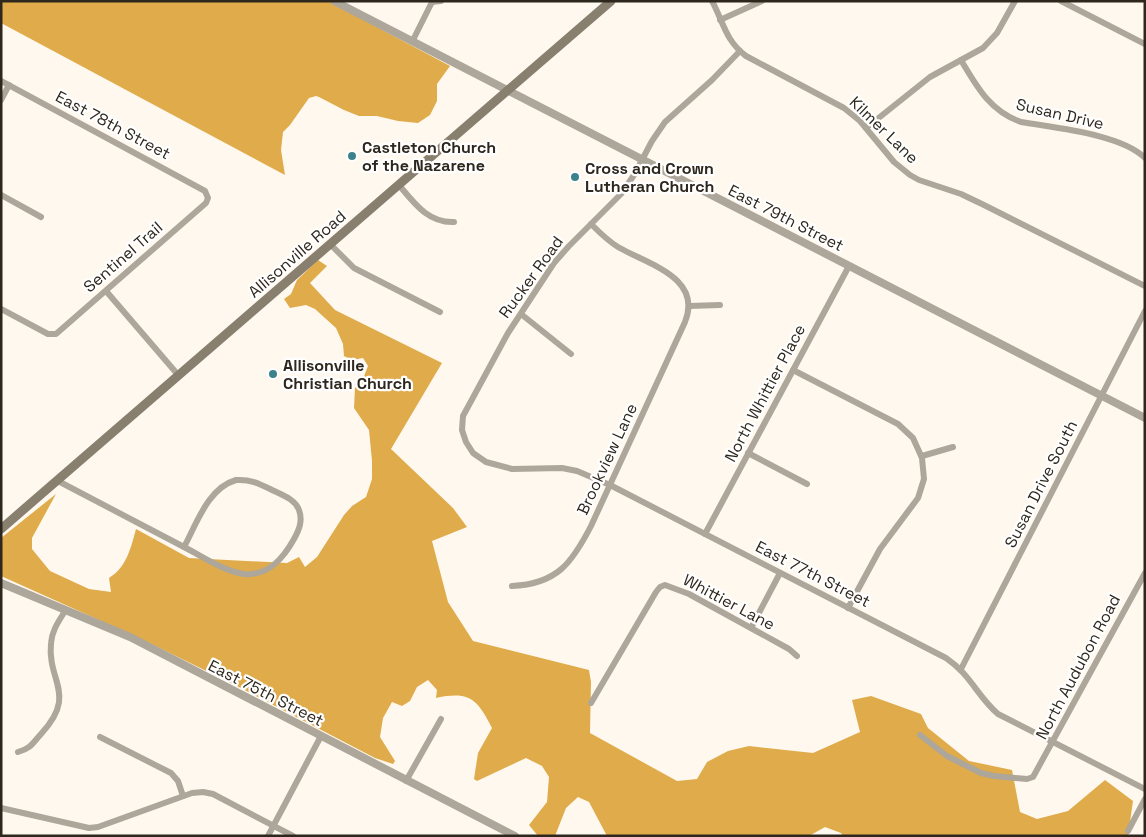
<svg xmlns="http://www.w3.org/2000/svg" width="1146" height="837" viewBox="0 0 1146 837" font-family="'Space Grotesk',sans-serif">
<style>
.forest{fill:#e0ab4b}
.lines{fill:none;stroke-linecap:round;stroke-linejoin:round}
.minor{stroke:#ada69b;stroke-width:6}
.tertiary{stroke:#ada69b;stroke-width:8}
.secondary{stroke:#887f6f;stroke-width:9}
.poi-dot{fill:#3c828d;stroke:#fff;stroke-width:2}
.labels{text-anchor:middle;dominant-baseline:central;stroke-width:4.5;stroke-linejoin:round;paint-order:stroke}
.street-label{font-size:16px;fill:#2d271d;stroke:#fff}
.poi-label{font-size:16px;font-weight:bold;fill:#2d271d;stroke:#fff;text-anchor:start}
</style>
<rect width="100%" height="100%" fill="#fff8ee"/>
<g class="forest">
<polygon points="1,1 328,1 450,66 437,84 437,101 430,115 418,123 398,121 377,116 359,116 344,110 319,97 316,96 309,98 290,125 283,132 281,150 285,175 1,23"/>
<path d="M318,260L327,266L310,283L335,310L442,363L391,449L453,508L467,527L432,541L448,602L473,641L589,670L591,682L590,733L677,781L697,779L707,762L728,751L749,746L813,753L860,732L852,700L871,696L921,714L928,728L969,761L1012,770L1020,812L1037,819L1068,811L1105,780L1133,801L1128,836H843L841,833L825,827L809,836H607L589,802L578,797L566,808L555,836H538L529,825L547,802L549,777L542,766L526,758L477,781L474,779L478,753L492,728C477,699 470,691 436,698L437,690L428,680L417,687L410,701L402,706L392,702L383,718L380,737L395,761L393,764L375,758L235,685L139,638L1,576V538L56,494L32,538V549L50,571L89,589L111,592L109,578C127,567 131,547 136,529L189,558L287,563L299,557L305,567L317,557L344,515L352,506L366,497L372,479V461L369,430L354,408L355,388L363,379L368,366L363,358L352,360L344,356L343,344L336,328L315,309L306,305L290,308L284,299L291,294L297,280Z"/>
</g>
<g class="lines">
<g class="minor">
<path d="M712,1C724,23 725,40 746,56L844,108L860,121L894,162L910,175L919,180L961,194L984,205L1145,286"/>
<polyline points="1061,1 1145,44"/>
<polyline points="432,2 441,1"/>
<polyline points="720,20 762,1"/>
<polyline points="412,42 432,2"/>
<path d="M740,51L712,80L665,122L652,141L634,175L621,194L569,246L554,263L508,333L463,416L462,430L466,442L473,453L486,462L512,469L562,468L577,471L610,485L946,658C971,675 977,696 998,714L1145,789"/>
<path d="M961,60C977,87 990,111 1021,122C1055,128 1121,134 1145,158"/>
<polyline points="1,81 205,191 208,198 206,203 56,334 48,334 1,309"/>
<polyline points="1,100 9,85"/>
<polyline points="866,128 930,77 983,48 997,33 1015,1"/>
<path d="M399,185C414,203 428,223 454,222"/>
<polyline points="1,195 41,217"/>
<polyline points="330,244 354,268 440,312"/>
<polyline points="106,291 179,376"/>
<polyline points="689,306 720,305"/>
<polyline points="521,314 571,354"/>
<polyline points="793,370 898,424 913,438 922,458 924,479 918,498 880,549 848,608"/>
<polyline points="748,453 807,484"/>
<polyline points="922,456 953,447"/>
<path d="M236,480C251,479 260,484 272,490C282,495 295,499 299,510C303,521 299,530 294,539C283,559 268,576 244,574C223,571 202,556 184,547C197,523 208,488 236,480Z"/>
<polyline points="58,481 184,547"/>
<polyline points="705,534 849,266"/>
<path d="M512,586C557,584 572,563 591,526L685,322C703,277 647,264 618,247C608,241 599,232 591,224"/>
<polyline points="751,628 780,573"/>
<polyline points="961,669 1145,311"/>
<polyline points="591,703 656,592 660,587 665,585 689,594 789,649 797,656"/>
<polyline points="920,735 947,756 981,773 994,776 1027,779 1033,777 1145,573"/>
<polyline points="100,737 171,773 178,781 183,796"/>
<path d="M18,752C31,748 32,744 41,734C78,694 47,682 51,643C52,630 59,621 65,611"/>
<polyline points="406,781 441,719"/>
<polyline points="1,808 89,828 98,827 192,793 203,792 213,794 293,836"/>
<polyline points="1128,831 1145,799"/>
<polyline points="268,836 321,736"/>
</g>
<g class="tertiary">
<polyline points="334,1 1145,418"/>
<polyline points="1,583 130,637 515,836"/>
</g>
<polyline class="secondary" points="1,529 611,1"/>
</g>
<g class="poi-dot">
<circle cx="352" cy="156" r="5"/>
<circle cx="575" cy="177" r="5"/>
<circle cx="273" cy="374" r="5"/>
</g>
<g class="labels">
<g class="street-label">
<text transform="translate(1060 114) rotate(13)">Susan Drive</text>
<text transform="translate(113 125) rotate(28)">East 78th Street</text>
<text transform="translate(884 130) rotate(44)">Kilmer Lane</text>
<text transform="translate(786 218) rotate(27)">East 79th Street</text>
<text transform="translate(297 254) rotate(-41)">Allisonville Road</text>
<text transform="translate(123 257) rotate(-41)">Sentinel Trail</text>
<text transform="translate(531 277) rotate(-54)">Rucker Road</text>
<text transform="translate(765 393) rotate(-62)">North Whittier Place</text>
<text transform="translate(607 459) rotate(-65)">Brookview Lane</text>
<text transform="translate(1041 484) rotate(-63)">Susan Drive South</text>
<text transform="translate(813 574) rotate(27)">East 77th Street</text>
<text transform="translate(729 602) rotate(28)">Whittier Lane</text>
<text transform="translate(1078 667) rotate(-62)">North Audubon Road</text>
<text transform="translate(266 693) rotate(27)">East 75th Street</text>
</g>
<g class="poi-label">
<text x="362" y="147">Castleton Church<tspan x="362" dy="18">of the Nazarene</tspan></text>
<text x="585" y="168">Cross and Crown<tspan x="585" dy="18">Lutheran Church</tspan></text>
<text x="283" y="365">Allisonville<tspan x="283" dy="18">Christian Church</tspan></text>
</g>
</g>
<rect width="1146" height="837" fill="none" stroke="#2d271d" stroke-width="5"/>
</svg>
